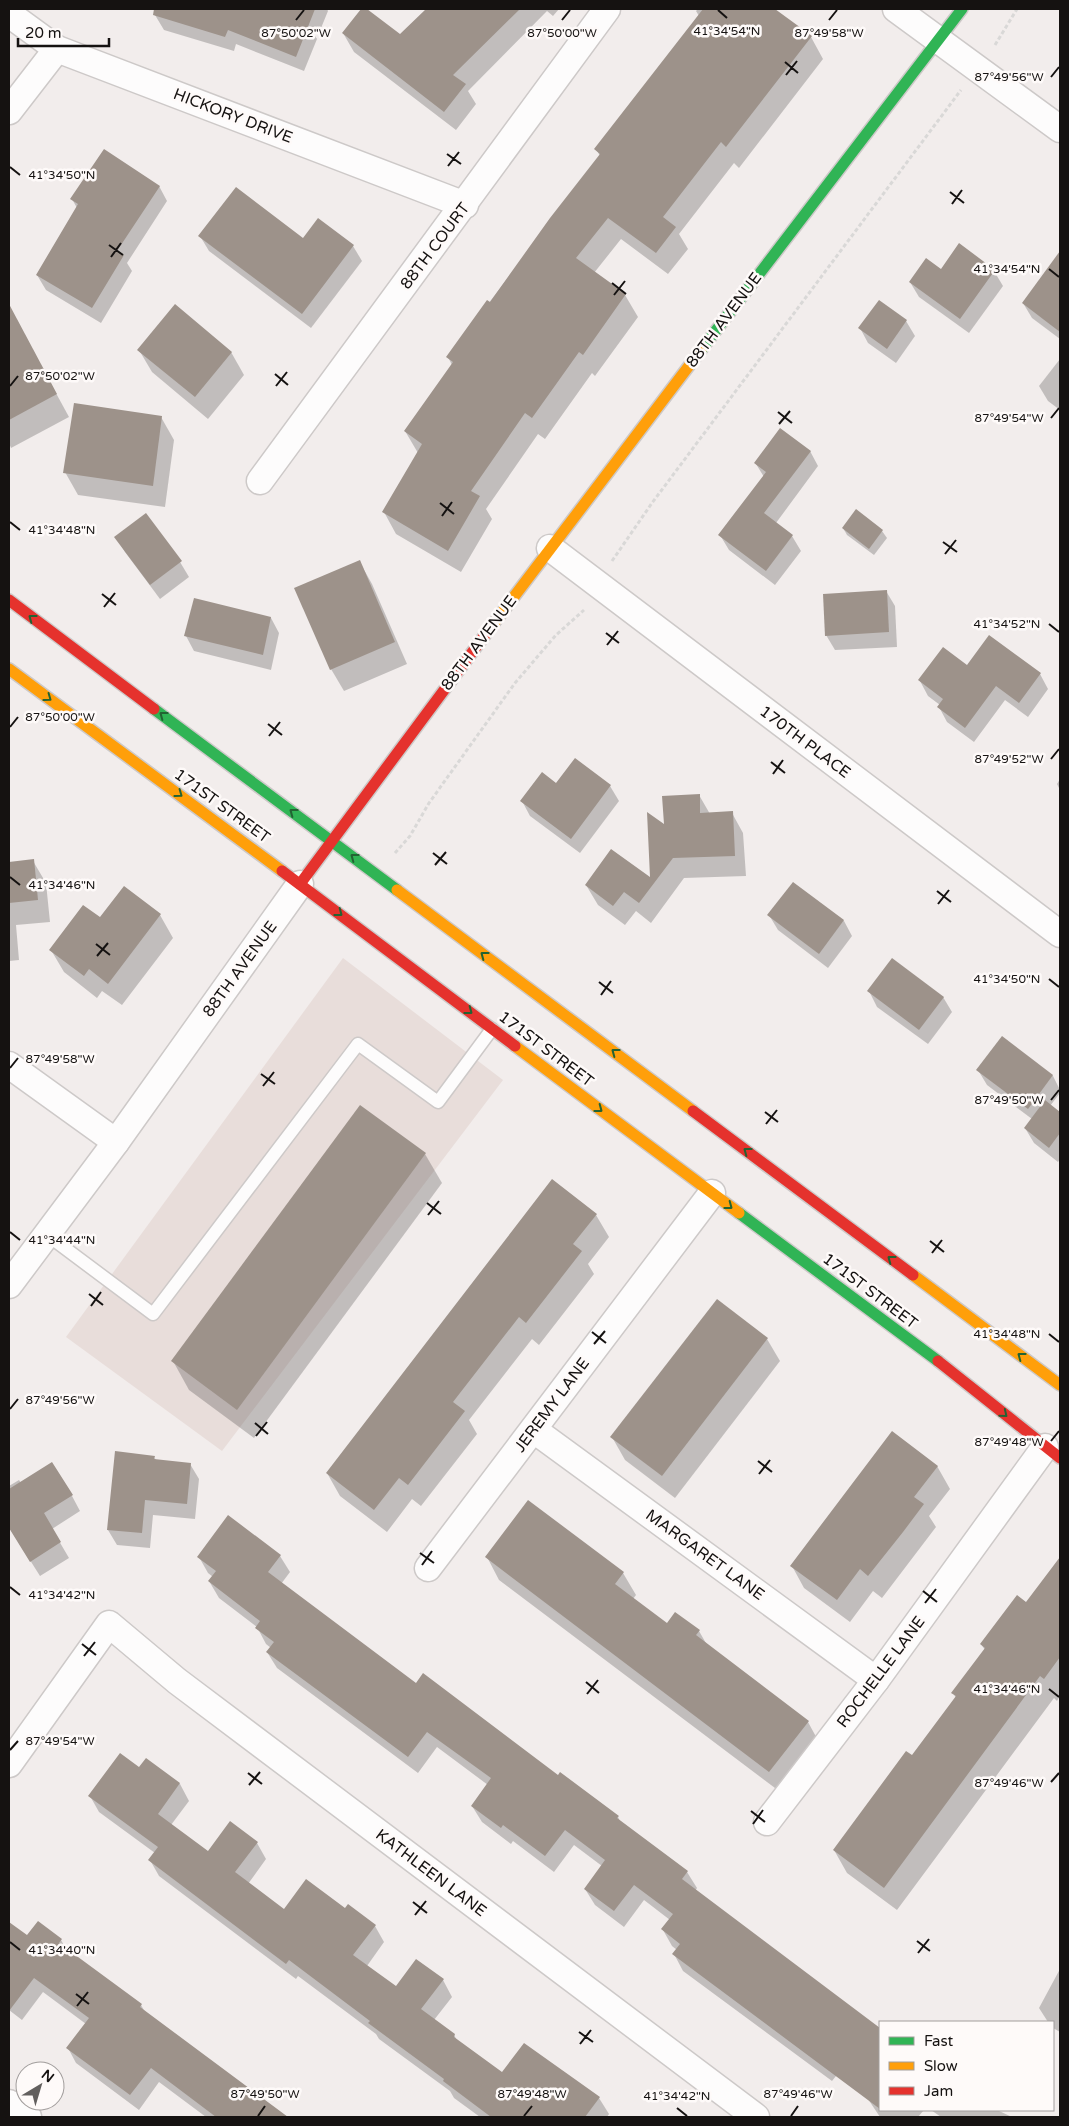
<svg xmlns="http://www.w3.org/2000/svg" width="1069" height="2126" viewBox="0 0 1069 2126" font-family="'Varela Round',sans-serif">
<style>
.built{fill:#e8ddda}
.shadow{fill:#0003}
.building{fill:#9d928a}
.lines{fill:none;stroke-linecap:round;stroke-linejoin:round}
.lane-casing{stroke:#cdc9c8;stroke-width:15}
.street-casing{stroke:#cdc9c8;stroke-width:29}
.fast-casing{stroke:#cdc9c8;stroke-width:14}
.slow-casing{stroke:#cdc9c8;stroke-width:14}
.jam-casing{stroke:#cdc9c8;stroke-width:14}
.path{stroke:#d9d8d7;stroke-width:3;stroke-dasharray:4 2.5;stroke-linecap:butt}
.lane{stroke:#fdfcfc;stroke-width:12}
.street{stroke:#fdfcfc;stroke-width:26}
.fast{stroke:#30b455;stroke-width:11}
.slow{stroke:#ff9f0a;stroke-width:11}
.jam{stroke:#e5322d;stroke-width:11}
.oneway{stroke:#226333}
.ticks{fill:none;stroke:#151211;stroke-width:2}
.labels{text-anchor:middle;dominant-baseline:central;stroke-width:5;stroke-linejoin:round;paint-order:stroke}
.street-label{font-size:16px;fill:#151211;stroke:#fefaf9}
.ticks-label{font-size:12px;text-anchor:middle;fill:#151211;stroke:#fefaf9;stroke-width:5;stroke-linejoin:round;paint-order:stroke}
</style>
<rect width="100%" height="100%" fill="#f2edec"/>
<polygon class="built" points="343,958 503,1080 222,1451 66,1337"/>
<g class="shadow">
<polygon points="157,9 258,9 304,23 286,9 327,9 328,11 319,33 309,26 317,39 304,71 236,44 234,51 164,30 155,15"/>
<polygon points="362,9 365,9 401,36 428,9 559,9 553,16 547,11 468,91 476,104 456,130 354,52 343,33"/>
<polygon points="698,9 773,9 811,37 823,59 739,168 734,163 679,234 688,249 668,274 621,239 594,273 625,295 638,317 595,376 592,373 545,439 538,434 486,509 492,519 461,572 396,534 384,512 418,453 405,431 452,365 448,357 600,156 596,149 699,16 696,11"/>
<polygon points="159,186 167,201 127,263 132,271 101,323 46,290 37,275 77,208 72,199"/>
<polygon points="200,236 304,240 353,246 362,261 311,328 209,251"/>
<polygon points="941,270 994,271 1003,286 969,333 919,297 910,282"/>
<polygon points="1047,271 1060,280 1060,339 1032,318 1023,303"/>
<polygon points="880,302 906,321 915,336 896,363 868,343 860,328"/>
<polygon points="15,318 69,417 11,448 9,443 9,322"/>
<polygon points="139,350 231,352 244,375 208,419 152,372"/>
<polygon points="1060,359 1060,410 1048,401 1039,386"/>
<polygon points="161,417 174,440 165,507 78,495 65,472"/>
<polygon points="810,451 818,466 776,523 792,536 801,551 775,585 729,550 720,535 764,477 756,464"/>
<polygon points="843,528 882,531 887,538 874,555 847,535"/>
<polygon points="116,537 180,562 189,577 160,599 125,552"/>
<polygon points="359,561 372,584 407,664 344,691 331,669"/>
<polygon points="886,591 895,606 897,647 835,650 826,635"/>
<polygon points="271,618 279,633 271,670 194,651 186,636"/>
<polygon points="967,666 1040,674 1048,689 1028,717 1005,700 974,742 947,722 939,707 940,705 928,696 920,681"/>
<polygon points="1060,779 1060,790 1057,784"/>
<polygon points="557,785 610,786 619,801 580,853 530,816 522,801"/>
<polygon points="699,795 710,814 732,813 743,833 746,876 684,878 651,923 636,911 625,925 598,905 586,885 651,880 665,827"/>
<polygon points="33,861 46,883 50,922 16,925 19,960 9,961 9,863"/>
<polygon points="793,884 844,921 852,936 828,968 778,930 769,915"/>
<polygon points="124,888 160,915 173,938 122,1005 102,991 97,998 64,972 51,950 100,919"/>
<polygon points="869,991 943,997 952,1012 928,1044 877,1007"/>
<polygon points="1002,1038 1053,1076 1060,1090 1060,1093 1050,1106 1060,1114 1060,1159 1058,1162 1034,1143 1025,1128 1032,1119 987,1085 978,1070"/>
<polygon points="425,1154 442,1183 254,1438 189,1390 173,1361"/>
<polygon points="596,1215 609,1237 588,1264 594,1274 539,1345 532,1339 469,1420 477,1434 421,1506 412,1499 387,1532 340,1496 327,1473"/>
<polygon points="767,1339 780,1361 675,1498 625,1460 612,1437"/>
<polygon points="154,1457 156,1460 190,1464 199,1479 195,1519 153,1515 150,1548 117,1545 108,1530"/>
<polygon points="937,1466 950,1489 929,1516 936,1527 882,1598 873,1591 850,1622 804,1588 792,1566"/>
<polygon points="19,1480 21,1483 72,1496 80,1511 52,1529 69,1558 40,1576 9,1527 9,1486"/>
<polygon points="280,1556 290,1572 281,1584 416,1685 618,1817 621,1823 687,1872 697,1888 695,1891 880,2029 880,2110 924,2110 918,2117 880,2117 868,2099 840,2071 832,2081 683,1971 674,1954 677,1950 672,1946 663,1930 670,1920 644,1900 624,1927 595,1905 585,1889 602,1866 574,1845 554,1872 513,1841 511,1844 482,1822 472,1806 488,1785 437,1747 418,1773 277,1668 267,1652 271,1648 266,1644 257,1627 219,1598 209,1581 213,1577 208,1573 199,1557"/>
<polygon points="487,1557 623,1573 636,1595 633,1599 667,1625 699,1631 707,1645 808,1722 820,1744 783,1794 499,1580"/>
<polygon points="1060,1560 1060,1696 1057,1701 1054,1698 897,1910 847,1873 834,1850 912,1757 956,1698 953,1693 985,1650 981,1644 1027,1604"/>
<polygon points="146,1759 180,1784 189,1801 171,1825 208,1852 257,1843 266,1859 248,1884 284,1910 346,1909 375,1926 384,1942 367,1966 396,1988 443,1980 452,1997 434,2020 454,2035 458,2042 502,2074 524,2044 599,2098 609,2114 607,2117 480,2117 454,2098 450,2091 379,2039 376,2034 298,1976 296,1979 159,1876 150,1860 155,1853 99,1812 90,1796 139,1769"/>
<polygon points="9,1923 27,1937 38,1923 61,1940 67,1951 141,2005 145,2012 286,2117 206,2117 159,2082 139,2110 76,2063 68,2048 86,2024 43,1992 22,2020 9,2010"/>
<polygon points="1060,1969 1060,2032 1053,2028 1053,2022 1048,2022 1039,2008"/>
<polygon points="931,2110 997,2110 1012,2117 941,2117"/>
</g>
<g class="building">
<polygon points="154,9 315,9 296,57 228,30 225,37 153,15"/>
<polygon points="361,9 367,9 400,34 426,9 520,9 453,75 466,84 444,112 342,33"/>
<polygon points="703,9 775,9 812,36 726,147 721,142 663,217 676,227 656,253 608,218 576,258 626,294 583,355 579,352 532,418 525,413 471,491 480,496 448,551 382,512 422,444 404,431 453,362 446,357 487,300 490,302 550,218 600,154 594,149"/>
<polygon points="104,149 160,186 117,251 124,255 92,308 36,275 78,204 70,199"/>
<polygon points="236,187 303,238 318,218 354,245 302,314 198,236"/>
<polygon points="959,243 995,270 960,319 909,282 926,258 941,269"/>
<polygon points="1060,251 1060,332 1022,303"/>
<polygon points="879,300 907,320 887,349 858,328"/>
<polygon points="9,304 57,394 9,420"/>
<polygon points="175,304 232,352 195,397 137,350"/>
<polygon points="74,403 162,416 153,486 63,473"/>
<polygon points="780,428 811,451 764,513 793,535 766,571 718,535 766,472 754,463"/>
<polygon points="856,509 883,530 869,549 842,528"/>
<polygon points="146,513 182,561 150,585 114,537"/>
<polygon points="360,560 395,642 330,670 294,588"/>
<polygon points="887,590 889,632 825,636 823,594"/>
<polygon points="194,598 271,617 263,655 184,636"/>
<polygon points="989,635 1041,673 1019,703 996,686 965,728 937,707 943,699 918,680 943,647 967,665"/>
<polygon points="575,758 611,785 571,839 520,801 542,772 556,783"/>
<polygon points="700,794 700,813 733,811 735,856 673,858 639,903 624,892 613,906 585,885 611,849 650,877 647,812 664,824 662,796"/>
<polygon points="34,859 38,900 9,903 9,862"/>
<polygon points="793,882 844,920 819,954 767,915"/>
<polygon points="124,886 161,914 108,984 89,969 84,976 49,950 83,905 100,917"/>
<polygon points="892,958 944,997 919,1030 867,991"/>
<polygon points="1002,1036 1053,1075 1028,1109 976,1070"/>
<polygon points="1045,1100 1060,1112 1060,1133 1049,1148 1024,1128"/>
<polygon points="360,1105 426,1153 237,1410 171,1361"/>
<polygon points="552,1179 597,1214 573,1244 582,1251 526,1323 519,1317 453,1402 465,1411 408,1485 399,1478 374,1510 326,1473"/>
<polygon points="717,1299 768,1338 662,1476 610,1437"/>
<polygon points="892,1431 938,1466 914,1497 924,1504 903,1532 868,1576 860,1569 837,1600 790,1566"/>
<polygon points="115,1451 155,1456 154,1459 191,1463 187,1504 145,1500 142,1533 107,1530"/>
<polygon points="52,1462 73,1495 44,1513 61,1542 30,1562 9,1528 9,1489"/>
<polygon points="528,1500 624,1572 615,1584 667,1623 675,1612 700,1630 696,1635 809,1721 769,1772 485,1557"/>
<polygon points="228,1515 281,1555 268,1572 416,1683 423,1673 558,1775 560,1772 619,1816 617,1818 688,1871 682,1879 880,2028 880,2109 672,1954 680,1944 661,1929 673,1914 634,1885 614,1911 584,1889 605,1860 565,1830 545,1856 503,1825 501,1828 471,1806 491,1778 427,1732 408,1757 266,1652 274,1642 255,1628 260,1621 208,1581 216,1571 197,1557"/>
<polygon points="1060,1557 1060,1657 1044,1679 1040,1676 884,1888 833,1850 906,1751 912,1755 956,1696 951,1693 985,1648 980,1644 1017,1595 1026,1602"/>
<polygon points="120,1753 139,1767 146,1758 180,1783 158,1814 208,1851 230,1821 258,1842 235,1872 284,1909 306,1879 345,1908 348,1904 376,1925 353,1955 396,1986 416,1959 444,1979 421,2009 455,2034 454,2037 502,2072 524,2043 600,2097 585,2117 491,2117 443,2081 444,2079 368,2023 370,2021 289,1960 286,1964 148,1860 158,1847 88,1796"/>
<polygon points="38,1921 62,1939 59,1943 142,2004 140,2007 288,2117 216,2117 151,2068 130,2095 66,2048 89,2018 34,1978 9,2011 9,1922 27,1935"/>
</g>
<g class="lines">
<g class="lane-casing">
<polyline id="lane" points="46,1234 153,1314 358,1044 438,1102 492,1029"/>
</g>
<g class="street-casing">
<g id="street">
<polyline points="896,9 1060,129"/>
<polyline points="9,14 57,49 465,205"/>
<polyline points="9,111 57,49"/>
<polyline points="260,481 607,9"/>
<polyline points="550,548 1060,934"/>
<polyline points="9,1065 116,1142"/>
<polyline points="9,1285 116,1142 300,884"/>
<polyline points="534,1430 876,1680"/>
<polyline points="428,1568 712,1193"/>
<polyline points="9,1764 109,1624 177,1681 756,2117"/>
<polyline points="767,1822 876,1680 1045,1447"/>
<polyline points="9,2103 28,2117"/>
</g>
</g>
<g class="fast-casing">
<g id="fast">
<polyline points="701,350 962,9"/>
<polyline points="154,709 397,890"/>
<polyline points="739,1213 938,1361"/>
</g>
</g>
<g class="slow-casing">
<g id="slow">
<polyline points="485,635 701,350"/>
<polyline points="9,669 282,871"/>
<polyline points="397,890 693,1111"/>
<polyline points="515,1046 739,1213"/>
<polyline points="913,1275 1060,1385"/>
</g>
</g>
<g class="jam-casing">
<g id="jam">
<polyline points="9,600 154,709"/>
<polyline points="282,871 515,1046"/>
<polyline points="300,884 485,635"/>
<polyline points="693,1111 913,1275"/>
<polyline points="938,1361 1060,1458"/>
</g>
</g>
<g class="path">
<polyline points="995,45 1017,9"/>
<polyline points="612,561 652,503 961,90"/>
<polyline points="395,853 410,836 429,803 515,683 556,635 584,610"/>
</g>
<use href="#lane" class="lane"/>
<use href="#street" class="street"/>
<use href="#fast" class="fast"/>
<use href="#slow" class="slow"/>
<use href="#jam" class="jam"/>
</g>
<defs><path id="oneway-chevron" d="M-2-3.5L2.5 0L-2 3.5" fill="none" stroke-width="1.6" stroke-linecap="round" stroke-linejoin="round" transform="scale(1.25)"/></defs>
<g class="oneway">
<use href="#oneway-chevron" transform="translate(32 618) rotate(-143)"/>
<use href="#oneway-chevron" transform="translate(48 698) rotate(36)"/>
<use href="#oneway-chevron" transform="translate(163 715) rotate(-143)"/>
<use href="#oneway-chevron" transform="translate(179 794) rotate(36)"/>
<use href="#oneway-chevron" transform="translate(293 812) rotate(-143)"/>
<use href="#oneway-chevron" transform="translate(354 857) rotate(-143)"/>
<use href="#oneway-chevron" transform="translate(339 913) rotate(37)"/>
<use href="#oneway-chevron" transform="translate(484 955) rotate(-143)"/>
<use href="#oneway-chevron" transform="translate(469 1011) rotate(37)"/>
<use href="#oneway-chevron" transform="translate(615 1052) rotate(-143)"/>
<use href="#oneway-chevron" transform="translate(599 1109) rotate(37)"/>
<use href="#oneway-chevron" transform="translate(747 1151) rotate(-143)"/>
<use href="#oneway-chevron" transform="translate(729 1206) rotate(37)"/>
<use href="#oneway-chevron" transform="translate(891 1259) rotate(-143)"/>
<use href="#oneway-chevron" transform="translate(1021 1356) rotate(-143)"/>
<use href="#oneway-chevron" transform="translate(1004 1414) rotate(39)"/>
</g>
<path class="ticks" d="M718,10L727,18M296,20L304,10M562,20L570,10M829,20L837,10M785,62L798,73M786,75L797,61M1051,77L1059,67M447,154L461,164M448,166L459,152M10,167L20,175M950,192L964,203M952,204L962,190M109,245L123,255M111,257L121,243M1049,269L1059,277M612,283L626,294M614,295L625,281M275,374L288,385M10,386L18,376M276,386L287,372M778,412L792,423M1051,418L1059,408M779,424L790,411M440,503L454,514M442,516L452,502M10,522L20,530M943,542L957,552M945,554L956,540M102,594L116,605M104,607L115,593M1049,624L1059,632M606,633L619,643M607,645L618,631M268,724L282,735M10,727L18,717M269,736L280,722M1051,759L1059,749M771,762L785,773M773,774L783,760M433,853L447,864M435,865L446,852M10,877L20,885M937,891L951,902M938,904L949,890M96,944L110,955M97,956L108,943M1049,979L1059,987M599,982L613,993M601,995L611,981M10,1068L18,1058M261,1074L275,1084M263,1086L274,1072M1051,1100L1059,1090M765,1112L778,1122M766,1124L777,1110M427,1203L441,1214M428,1215L439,1201M10,1232L20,1240M930,1241L944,1252M932,1253L942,1240M89,1294L103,1305M91,1306L101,1292M592,1332L606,1343M1049,1334L1059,1342M594,1344L605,1331M10,1409L18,1399M255,1423L268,1434M256,1436L267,1422M1051,1441L1059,1431M758,1461L772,1472M759,1474L770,1460M420,1553L434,1563M422,1565L432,1551M10,1587L20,1595M923,1591L937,1602M925,1603L936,1589M82,1644L96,1655M84,1656L95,1642M586,1682L599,1693M1049,1689L1059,1697M587,1694L598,1680M10,1750L18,1741M248,1773L262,1784M1051,1782L1059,1773M249,1785L260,1772M751,1811L765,1822M753,1824L763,1810M413,1902L427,1913M415,1915L426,1901M917,1941L930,1951M10,1942L20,1950M918,1953L929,1939M76,1994L89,2004M77,2006L88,1992M579,2032L593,2042M580,2044L591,2030M677,2108L687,2116M258,2116L265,2106M524,2116L532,2106M791,2116L798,2106"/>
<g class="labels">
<g class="street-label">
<text transform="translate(233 116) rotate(21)">HICKORY DRIVE</text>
<text transform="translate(435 246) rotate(-53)">88TH COURT</text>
<text transform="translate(724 320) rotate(-53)">88TH AVENUE</text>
<text transform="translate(479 643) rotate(-53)">88TH AVENUE</text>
<text transform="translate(805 742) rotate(37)">170TH PLACE</text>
<text transform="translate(222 806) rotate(36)">171ST STREET</text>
<text transform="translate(240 969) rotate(-54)">88TH AVENUE</text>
<text transform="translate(546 1049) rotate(37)">171ST STREET</text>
<text transform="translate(870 1291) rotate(37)">171ST STREET</text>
<text transform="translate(552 1405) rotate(-53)">JEREMY LANE</text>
<text transform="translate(705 1555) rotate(36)">MARGARET LANE</text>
<text transform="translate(881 1672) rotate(-53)">ROCHELLE LANE</text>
<text transform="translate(431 1873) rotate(37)">KATHLEEN LANE</text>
</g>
</g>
<g class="ticks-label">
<text x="727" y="35">41°34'54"N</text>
<text x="296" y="37">87°50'02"W</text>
<text x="562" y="37">87°50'00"W</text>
<text x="829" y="37">87°49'58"W</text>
<text x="1009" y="81">87°49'56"W</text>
<text x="62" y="179">41°34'50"N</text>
<text x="1007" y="273">41°34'54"N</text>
<text x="60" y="380">87°50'02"W</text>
<text x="1009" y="422">87°49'54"W</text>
<text x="62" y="534">41°34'48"N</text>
<text x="1007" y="628">41°34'52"N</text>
<text x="60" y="721">87°50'00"W</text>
<text x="1009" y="763">87°49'52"W</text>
<text x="62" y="889">41°34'46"N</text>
<text x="1007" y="983">41°34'50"N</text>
<text x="60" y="1063">87°49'58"W</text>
<text x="1009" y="1104">87°49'50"W</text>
<text x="62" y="1244">41°34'44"N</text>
<text x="1007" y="1338">41°34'48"N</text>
<text x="60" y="1404">87°49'56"W</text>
<text x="1009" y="1446">87°49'48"W</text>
<text x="62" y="1599">41°34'42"N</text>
<text x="1007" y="1693">41°34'46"N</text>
<text x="60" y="1745">87°49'54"W</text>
<text x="1009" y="1787">87°49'46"W</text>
<text x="62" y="1954">41°34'40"N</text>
<text x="265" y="2098">87°49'50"W</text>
<text x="532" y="2098">87°49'48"W</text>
<text x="798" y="2098">87°49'46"W</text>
<text x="677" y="2100">41°34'42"N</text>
</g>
<rect width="1069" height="2126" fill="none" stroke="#151211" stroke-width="20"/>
<rect x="879" y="2021" width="175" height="90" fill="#fefaf9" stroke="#a19d9c"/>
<rect x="889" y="2037" width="25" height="8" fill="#30b455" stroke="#a19d9c"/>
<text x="924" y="2046" font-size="15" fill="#151211">Fast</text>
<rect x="889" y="2062" width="25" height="8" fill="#ff9f0a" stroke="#a19d9c"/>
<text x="924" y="2071" font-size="15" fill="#151211">Slow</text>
<rect x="889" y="2087" width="25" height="8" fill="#e5322d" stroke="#a19d9c"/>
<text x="924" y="2096" font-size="15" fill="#151211">Jam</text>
<g transform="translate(40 2086) rotate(38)"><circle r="24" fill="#fefaf9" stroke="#a19d9c"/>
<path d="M0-4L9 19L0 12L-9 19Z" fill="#625f5e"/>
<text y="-8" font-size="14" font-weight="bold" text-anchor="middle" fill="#151211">N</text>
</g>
<path d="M18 38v8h91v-8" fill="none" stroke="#151211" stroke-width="2.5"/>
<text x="25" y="38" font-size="15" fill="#151211" stroke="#fefaf9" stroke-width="4" paint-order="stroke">20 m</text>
</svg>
